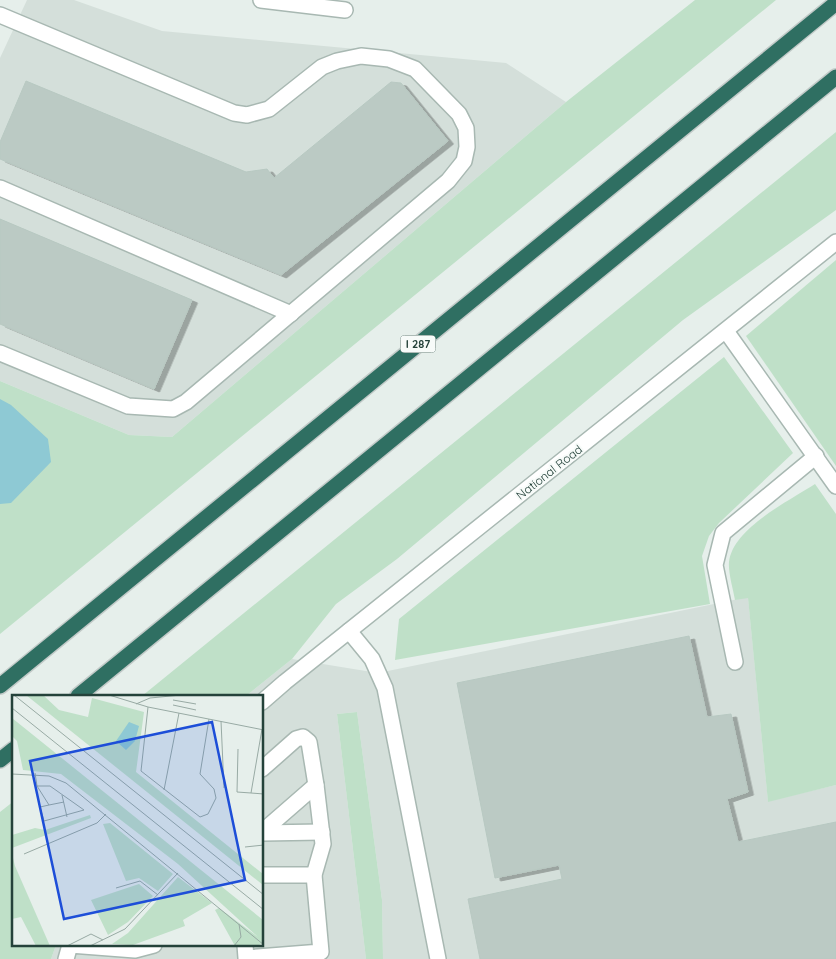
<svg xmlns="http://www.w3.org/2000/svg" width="836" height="959" viewBox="0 0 836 959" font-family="Quicksand,sans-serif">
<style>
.built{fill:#d4dfda}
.green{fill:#bfe0c8}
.water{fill:#8ec9d4}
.building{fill:#bbcac4;stroke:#b8c9c2;filter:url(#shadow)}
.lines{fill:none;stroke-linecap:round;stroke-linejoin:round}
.minor-casing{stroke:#a8b8b2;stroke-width:18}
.highway-casing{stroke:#c2cac8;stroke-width:18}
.minor{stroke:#fff;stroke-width:15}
.highway{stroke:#2f6f62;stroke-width:15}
.labels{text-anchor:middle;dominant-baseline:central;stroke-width:4;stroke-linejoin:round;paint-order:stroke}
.shield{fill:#f7fbf9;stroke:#637a73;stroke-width:1}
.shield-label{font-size:11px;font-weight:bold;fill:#24423a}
.street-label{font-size:12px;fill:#24423a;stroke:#f7fbf9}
.inset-road{fill:none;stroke:#98aaa4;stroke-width:1}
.view{fill:#1d4ed8;fill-opacity:0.15;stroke:#1d4ed8;stroke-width:2.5}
.inset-edge{fill:none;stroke:#24423a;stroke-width:2.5}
</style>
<defs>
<filter id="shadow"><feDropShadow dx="5.5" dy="3" stdDeviation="0" flood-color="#0004"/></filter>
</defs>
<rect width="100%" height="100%" fill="#e6efeb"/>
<g class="built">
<polygon points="27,0 74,0 162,31 506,63 566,102 172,437 129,435 0,381 0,58"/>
<polygon points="748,597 768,801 836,785 836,959 383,959 382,900 357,712 337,714 366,959 51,959 56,945 262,945 262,696 246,696 292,659 378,673"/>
</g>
<g class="green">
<polygon points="695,0 776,0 0,634 0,381 129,435 172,437 566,102"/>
<polygon points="836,132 836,210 683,320 397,559 336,604 292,659 246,696 142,696"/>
<polygon points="836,260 836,466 746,336"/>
<polygon points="724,357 793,453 719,523 709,536 702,556 710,604 395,660 399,619"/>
<path d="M815,484L836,514V785L768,802L748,598L735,600C733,589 728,572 729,562C733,528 789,501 815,484Z"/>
<polygon points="357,712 382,900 383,959 366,959 337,714"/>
<polygon points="14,801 14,945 56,945 51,959 0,959 0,812"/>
</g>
<polygon class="water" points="0,399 11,405 48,439 51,462 11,503 0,504"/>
<g class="building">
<polygon points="26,81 246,172 267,169 274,178 391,82 401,83 448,141 281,275 0,159 0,142"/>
<polygon points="0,219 192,300 154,389 0,324"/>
<polygon points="689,636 707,717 731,714 748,792 727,799 738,842 836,822 836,959 480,959 468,899 562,879 559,865 495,878 457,683"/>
</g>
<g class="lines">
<g class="minor-casing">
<g id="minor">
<polyline points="261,0 345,10"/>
<polyline points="0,15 234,113 247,115 269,109 322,67 337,61 361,56 389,59 415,69 459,114 466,128 467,147 464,161 448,181 186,402 173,409 128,406 0,353"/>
<polyline points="0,188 291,314"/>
<polyline points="726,331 836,486"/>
<polyline points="349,631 372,659 385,688 438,959"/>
<polyline points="735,662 715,565 723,533 816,456"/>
<polyline points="262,702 285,682 836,242"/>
<polyline points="262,832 316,785"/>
<polyline points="262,833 322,832"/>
<polyline points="262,875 314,875"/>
<polyline points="245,945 246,958 321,952 314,875 323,844 316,785 309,742 303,737 296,739 262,769"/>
<polyline points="66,959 70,945 135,950 154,945"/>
</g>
</g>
<g class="highway-casing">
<g id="highway">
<polyline points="0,686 836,3"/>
<polyline points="78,696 836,77"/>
<polyline points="0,760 14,749"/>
</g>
</g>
<use href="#minor" class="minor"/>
<use href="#highway" class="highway"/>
</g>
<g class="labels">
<rect class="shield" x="400.5" y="335.5" width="35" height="17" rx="4"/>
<g class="shield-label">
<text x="418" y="344">I 287</text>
</g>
<g class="street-label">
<text transform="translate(549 472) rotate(-38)">National Road</text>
</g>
</g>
<g transform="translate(12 695)">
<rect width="251" height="251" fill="#e6efeb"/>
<path d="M14,0H31L47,15L76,22L80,3L132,17L124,77L251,179V190ZM0,23L251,225V248L245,251H223L203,215L207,213L246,242L166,169L49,79L11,75L5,46L0,41ZM78,120L79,123L0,153V140L23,133L33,135ZM98,128L161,179L146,196L127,183L114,186L91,129ZM0,159L3,171L38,251H24L9,222L0,224ZM166,182L200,208L171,225L173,231L121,250L100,249L116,238ZM127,189L141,201L116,227L96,240L79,205Z" fill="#bfe0c8"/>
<path d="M117,27L127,31L123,46L114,55L104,46Z" fill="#8ec9d4"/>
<path class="inset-road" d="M2,0L252,200M97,0L136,12L252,35M161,5L184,9M124,9L138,3L169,0M161,10L184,15M136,12L129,76L188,122L196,119L204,103L202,94L188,79L197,24M0,13L252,215M209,26L212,93M250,34L239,98L252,99M226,54L225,97L239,98M23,78L25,91H38L72,115L32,126L28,112L37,110L25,91M0,79L37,81L54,88L252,250M152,95L167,18M50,100L55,122M37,110L52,107M233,152L252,150M12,159L85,128L94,119M104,193L128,186L146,200M55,251L79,239L91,245M78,251L113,234L166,178M222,251L229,242L227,229"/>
<path class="view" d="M200,27L233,185L52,224L18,66Z"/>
<rect width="251" height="251" class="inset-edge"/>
</g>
</svg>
